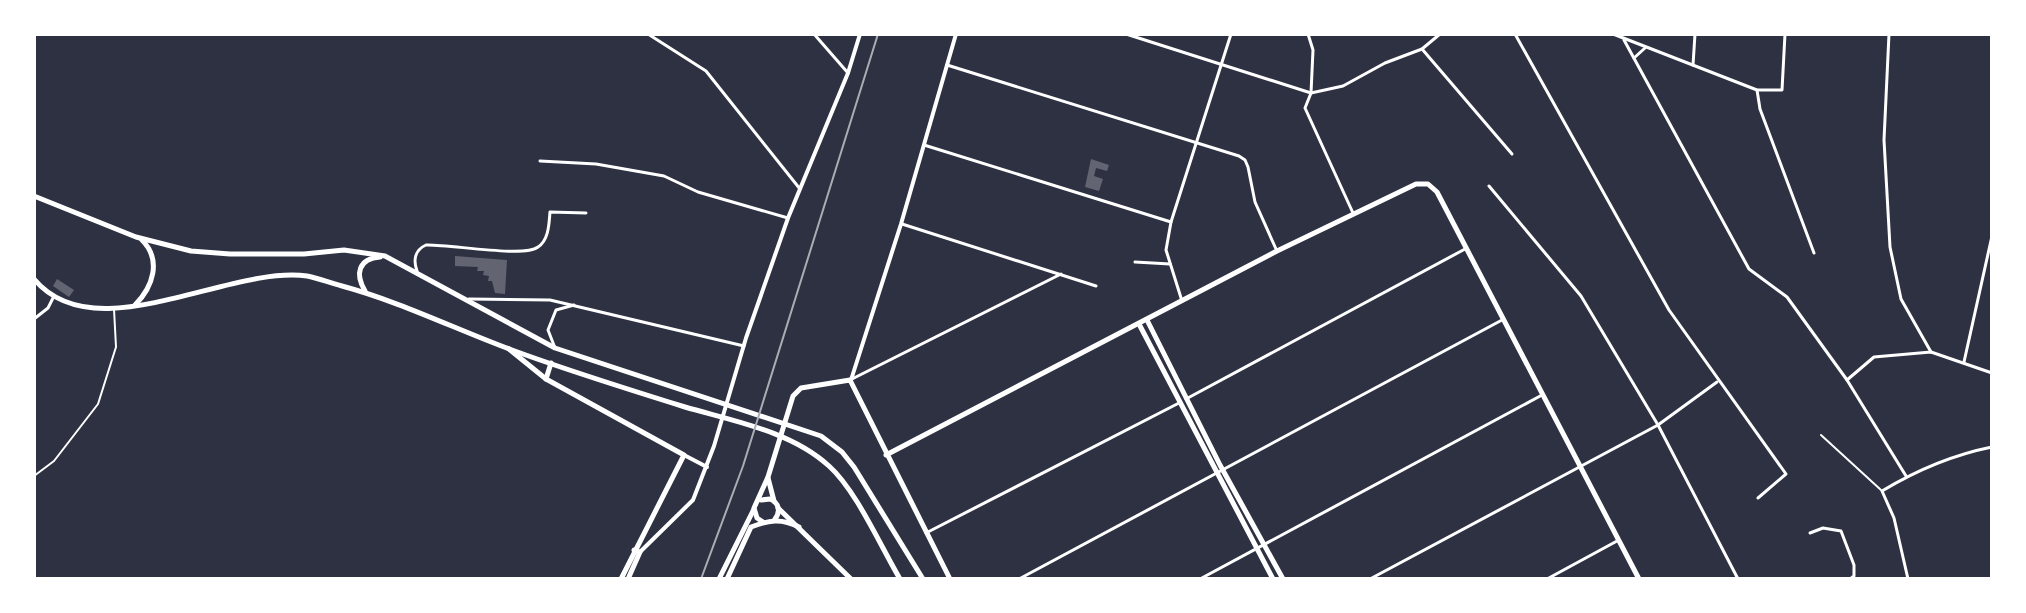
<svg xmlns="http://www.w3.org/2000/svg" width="2026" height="613" viewBox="0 0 2026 613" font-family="Commissioner,sans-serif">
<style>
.building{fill:#626471}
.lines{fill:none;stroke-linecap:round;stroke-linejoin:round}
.service{stroke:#fff;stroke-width:2}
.minor{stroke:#fff;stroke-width:3}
.tertiary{stroke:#fff;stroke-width:4}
.secondary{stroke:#fff;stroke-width:5}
.primary{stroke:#fff;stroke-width:5}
.rail{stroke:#abadb3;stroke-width:2}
</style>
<rect width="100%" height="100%" fill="#2d3142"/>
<g class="building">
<polygon points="1091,159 1109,165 1107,171 1096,168 1094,176 1103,179 1099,191 1085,187"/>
<polygon points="455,256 507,260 505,294 495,293 492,281 488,281 489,276 483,275 484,271 477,271 478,267 455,266"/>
<polygon points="57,279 74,290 69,297 53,286"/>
</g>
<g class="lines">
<g class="service">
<polyline points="1821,435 1881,490"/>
<polyline points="34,476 54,461 98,404 116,347 114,309"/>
</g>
<g class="minor">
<polyline points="648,34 706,71 800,189"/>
<polyline points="814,34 848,73"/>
<polyline points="1126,34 1311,93 1343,86 1385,63 1422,49 1440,34"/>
<polyline points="1308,34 1313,50 1311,93 1305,108 1353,213"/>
<polyline points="1515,34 1669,310 1786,474 1758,498"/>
<polyline points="1613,34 1757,90 1760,109 1814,253"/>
<polyline points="1889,34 1884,140 1890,247 1901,299 1931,352"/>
<polyline points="1624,40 1749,269 1787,297 1847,380 1906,476"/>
<polyline points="1422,49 1512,154"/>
<polyline points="1634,58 1645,48"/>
<polyline points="947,65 1239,156 1245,160 1248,167 1255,202 1276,249"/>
<polyline points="1693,65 1695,34"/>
<polyline points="1758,90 1782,90 1785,34"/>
<polyline points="1992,108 1992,148"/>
<polyline points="924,145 1171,222"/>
<polyline points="540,161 596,164 664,176 698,192 788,218"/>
<polyline points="1489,186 1581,296 1658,425 1738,579"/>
<polyline points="902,224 1096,286"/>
<polyline points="1135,262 1170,264"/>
<path d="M417,271C413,260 415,250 426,245C449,244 524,258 538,247C549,240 549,223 550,212L586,213"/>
<polyline points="469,299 550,300 744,346"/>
<polyline points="1182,301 1166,250 1171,222 1231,34"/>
<polyline points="34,319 48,308 54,296"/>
<polyline points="555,348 548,330 556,310 574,305"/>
<polyline points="1964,362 1992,236"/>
<polyline points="850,380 1061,274"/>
<polyline points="1847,380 1874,357 1931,352 1992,373"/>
<polyline points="1186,399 1465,249"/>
<polyline points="926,533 1179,403"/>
<polyline points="1810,533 1823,528 1841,531 1854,565 1854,576 1850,579"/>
<polyline points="1019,579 1502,320"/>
<polyline points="1200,579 1542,395"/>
<polyline points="1370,579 1658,425 1717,382"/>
<polyline points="1547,579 1617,541"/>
<path d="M1908,579L1894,518L1882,491C1917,470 1952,455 1992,447"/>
</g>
<g class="tertiary">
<polyline points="851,380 901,224 956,34"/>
<polyline points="684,455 707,467"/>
<polyline points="640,552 693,500 714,446 746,338 788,218 848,73 860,34"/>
</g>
<g class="secondary">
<polyline points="1147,320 1220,465 1283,579"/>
<polyline points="1139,324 1273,579"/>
<polyline points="509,349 546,379 684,455 621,579"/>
<polyline points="546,379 551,363"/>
<polyline points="886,455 1277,251 1416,184 1428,184 1437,192 1639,579"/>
<polyline points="768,478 774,501"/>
<path d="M761,500L770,499C779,503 781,511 775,519"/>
<polyline points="778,508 851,579"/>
<polyline points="763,522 757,518 754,508 768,477 793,396 801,388 850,380 950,579"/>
<polyline points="628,579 640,552 634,550"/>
<polyline points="719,579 754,509"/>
<path d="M727,579L751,527C769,520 781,518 799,527"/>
</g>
<g class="primary">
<polyline points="34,196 136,237 191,251 230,254 304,254 344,250 385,256 555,348 821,436 842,452 854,467 923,579"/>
<path d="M34,279C95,352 228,265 307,276C318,278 330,283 342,286C401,302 455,329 512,350C569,371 627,389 685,407C733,421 791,431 829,466C856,490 881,547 900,579"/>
<path d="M365,291C355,274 358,259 380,257"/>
<path d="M135,305C153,287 162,260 142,240"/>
</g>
<polyline class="rail" points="701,579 743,466 878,34"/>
</g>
<rect width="2026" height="613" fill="none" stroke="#ffffff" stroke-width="72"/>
</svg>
